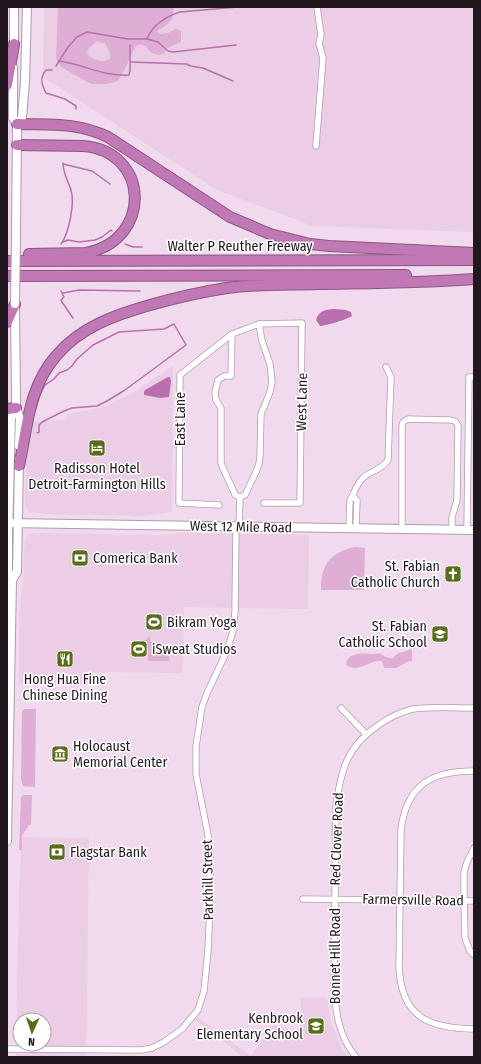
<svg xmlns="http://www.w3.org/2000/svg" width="481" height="1064" viewBox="0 0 481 1064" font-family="'Fira Sans Condensed',sans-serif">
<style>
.built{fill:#ebcde5;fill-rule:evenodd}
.green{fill:#deaed5;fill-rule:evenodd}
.water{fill:#b96fae}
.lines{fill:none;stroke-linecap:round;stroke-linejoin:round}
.stream{stroke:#b96fae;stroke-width:1.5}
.street-casing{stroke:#b19bad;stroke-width:7}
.secondary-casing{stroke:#b19bad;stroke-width:10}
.highway-casing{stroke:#895781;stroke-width:12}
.street{stroke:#fff;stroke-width:5.5}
.secondary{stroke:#fff;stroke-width:8}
.highway{stroke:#c179b6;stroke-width:10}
.secondary-bridge-casing{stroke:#b19bad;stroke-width:10;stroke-linecap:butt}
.secondary-bridge{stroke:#fff;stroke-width:8}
.labels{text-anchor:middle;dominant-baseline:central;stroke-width:3;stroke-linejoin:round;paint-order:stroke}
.street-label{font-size:14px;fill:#20181e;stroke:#fff}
.poi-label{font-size:14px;fill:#20181e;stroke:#fff;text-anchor:start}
</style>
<rect width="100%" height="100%" fill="#f1daed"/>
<g class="built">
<polygon points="44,7 474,7 474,232 313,226 217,190 43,77"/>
<polygon points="173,366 172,512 146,516 48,514 30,512 27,509 25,506 25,495 28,422 65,420 68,414 105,407 134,392"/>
<polygon points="33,533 156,535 185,533 309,535 308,609 184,607 182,673 93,672 92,684 19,683 19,616 24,573 24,549 26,537 28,534"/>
<path d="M22,837L89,838L86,1057H16L19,887ZM20,1020H44V1044H20Z"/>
<polygon points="301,997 327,998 331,1022 342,1049 348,1057 243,1057 195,1020 197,1017 251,1056 273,1024 300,1033"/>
</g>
<g class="green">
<path d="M58,7H173C176,20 167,25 157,31L160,34L168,33L176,29L181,31V42L167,48L164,54L158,55L150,52C147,46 145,44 137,45L133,51L125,69L118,81L107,84H91L61,67L56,59ZM96,42L105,43L110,53V59C103,63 93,61 87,54L88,49Z"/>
<path d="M355,547L365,548L364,590H321C320,565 331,552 355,547Z"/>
<polygon points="149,637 150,637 150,642 155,642 155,647 170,647 169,661 148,661 148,651 145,650 145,646 141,646 142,640 146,640"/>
<path d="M410,649L412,650V661L407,662L396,668H384L383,663L381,661C369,660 358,674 346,665C347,652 362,653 372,654C375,654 379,653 381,654C386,657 387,658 393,658L398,653L407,651Z"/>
<polygon points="25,709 36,709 35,787 23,786 21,779 22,711"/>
<polygon points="24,795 32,795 31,825 29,825 22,836 22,850 19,850 21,797"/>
</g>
<g class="water">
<path d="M334,309L346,310L351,312L352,316C348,319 325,326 320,326L316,320C319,310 325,310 334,309Z"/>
<polygon points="168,377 170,377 171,381 169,397 160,398 144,395 144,392 145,390"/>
</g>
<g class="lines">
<g class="stream">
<path d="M147,39C152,25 167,16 180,12L238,7"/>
<path d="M59,61C83,64 104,77 129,75L130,70V45"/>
<polyline points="131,62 186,64 191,66 203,68 233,81"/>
<polyline points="56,66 68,47 77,37 87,32 128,39 147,39 158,42 168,51 173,52 236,45"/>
<path d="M52,70H46C39,78 42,85 46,93L65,99L76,106V109"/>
<polyline points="63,164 92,171 110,184"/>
<polyline points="63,242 68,240 79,242 95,240 102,237 111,230 112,231"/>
<path d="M61,244C69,233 75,203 71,190C68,181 63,173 63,163"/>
<polyline points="125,244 133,247 142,247"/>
<polyline points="61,291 64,297 61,300 62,302 73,318"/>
<polyline points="63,293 79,290 140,291"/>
<polyline points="35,411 40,395 45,385 54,379 59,373 67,370 72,366 77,359 93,345 119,332 164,329 174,324 186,345 125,390 107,401 97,406 72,408 64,411 42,422 39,425 39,432 37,433"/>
</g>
<g class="street-casing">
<g id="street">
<polyline points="316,146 323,58 319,43 321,35 317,7"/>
<path d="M232,334L231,376H224L218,380L215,392L216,400L221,408V463C225,474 231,484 235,495L240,497"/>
<polyline points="353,496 357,500 356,529"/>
<polyline points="240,497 245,495 256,472 259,464 260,456 261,414 270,392 272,382 270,364 262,341 259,324"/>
<polyline points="219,505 179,503 180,375 232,334 259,324 302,323 300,503 264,503"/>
<polyline points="239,527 240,497"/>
<path d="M349,529L350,500C355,493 356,484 363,478C370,471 382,470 388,460L391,377L386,367"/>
<path d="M402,530V425L403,422L408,419L450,420C455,421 456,421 458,426L457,500L452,517V530"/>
<polyline points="467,530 469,377 474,377"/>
<polyline points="341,708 366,734"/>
<path d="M474,771C431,771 407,785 401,829L399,968C402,1018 429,1028 474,1029"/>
<polyline points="474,848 467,862 464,872 464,901 465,938 470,951 474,955"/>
<polyline points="303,899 474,901"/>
<polyline points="7,1049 141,1050 152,1048 164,1042 182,1029 198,1010 204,991 208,950 210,908 210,852 208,835 196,774 196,746 202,707 207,693 227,651 233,631 235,612 236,527"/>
<path d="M356,1057C339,1037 336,1014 334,989L336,806C341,769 347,746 380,724C390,717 401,712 413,709C433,706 454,708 474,708"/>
</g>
</g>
<g class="secondary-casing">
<g id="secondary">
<polyline points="14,49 14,7"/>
<polyline points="13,68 13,118 17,124 16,236"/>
<polyline points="17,124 22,118 25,81 27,7"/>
<polyline points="16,408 20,418 19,446"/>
<polyline points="7,523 474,530"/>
<polyline points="13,578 8,571 8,536 11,418 16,408 16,397 15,307"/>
<polyline points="7,841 12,581 13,578 17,572 19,460"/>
</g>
</g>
<g class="highway-casing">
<g id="highway">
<polyline points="7,85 14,44"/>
<path d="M17,124C50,125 77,122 108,137L230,217L270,234L310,244L329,246L474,253"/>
<path d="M17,145L83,146C150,151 153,240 86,253L29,254"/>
<polyline points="7,261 474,260"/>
<polyline points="7,276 406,275"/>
<polyline points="7,322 15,304"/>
<polyline points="7,409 16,408"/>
<path d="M19,466C28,426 28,388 56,356C80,327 115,315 150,305C175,298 200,292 227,288C257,284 287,285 317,284C369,283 422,283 474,279"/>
</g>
</g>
<use href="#street" class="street"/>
<use href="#secondary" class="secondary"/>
<use href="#highway" class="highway"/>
<g class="secondary-bridge-casing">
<polyline id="secondary-bridge" points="15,304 16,236"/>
</g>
<use href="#secondary-bridge" class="secondary-bridge"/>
</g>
<defs>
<g id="hotel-square" transform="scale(0.9)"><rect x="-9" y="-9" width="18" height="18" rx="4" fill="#586c1a" stroke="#fff"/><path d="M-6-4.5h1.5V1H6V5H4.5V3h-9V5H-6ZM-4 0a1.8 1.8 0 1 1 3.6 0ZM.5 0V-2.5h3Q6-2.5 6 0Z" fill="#fff"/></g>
<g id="bank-square" transform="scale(0.9)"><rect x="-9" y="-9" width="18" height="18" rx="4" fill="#586c1a" stroke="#fff"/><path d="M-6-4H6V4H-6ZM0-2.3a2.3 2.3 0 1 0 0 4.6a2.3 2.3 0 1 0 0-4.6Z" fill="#fff"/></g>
<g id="church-square" transform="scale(0.9)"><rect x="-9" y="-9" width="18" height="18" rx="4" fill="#586c1a" stroke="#fff"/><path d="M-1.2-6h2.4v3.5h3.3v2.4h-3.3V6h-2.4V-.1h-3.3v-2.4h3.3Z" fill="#fff"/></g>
<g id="stadium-square" transform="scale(0.9)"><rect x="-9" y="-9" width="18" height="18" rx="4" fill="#586c1a" stroke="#fff"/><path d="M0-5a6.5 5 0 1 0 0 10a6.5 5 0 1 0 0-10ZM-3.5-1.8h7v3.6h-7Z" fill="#fff"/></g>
<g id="school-square" transform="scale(0.9)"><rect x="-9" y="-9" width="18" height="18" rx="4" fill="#586c1a" stroke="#fff"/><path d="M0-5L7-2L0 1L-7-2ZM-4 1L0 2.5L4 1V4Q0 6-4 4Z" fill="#fff"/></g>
<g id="restaurant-square" transform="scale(0.9)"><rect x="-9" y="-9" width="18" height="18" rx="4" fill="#586c1a" stroke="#fff"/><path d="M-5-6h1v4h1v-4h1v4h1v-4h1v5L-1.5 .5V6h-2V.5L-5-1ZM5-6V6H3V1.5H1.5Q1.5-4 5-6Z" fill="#fff"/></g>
<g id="museum-square" transform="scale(0.9)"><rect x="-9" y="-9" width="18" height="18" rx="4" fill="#586c1a" stroke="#fff"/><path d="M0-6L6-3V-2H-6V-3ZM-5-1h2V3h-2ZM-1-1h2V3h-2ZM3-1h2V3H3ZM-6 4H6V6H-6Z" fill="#fff"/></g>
</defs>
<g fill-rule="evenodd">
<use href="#hotel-square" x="97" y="448"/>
<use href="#bank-square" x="80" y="558"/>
<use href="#church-square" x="453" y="574"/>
<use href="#stadium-square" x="154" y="622"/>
<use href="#school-square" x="440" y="634"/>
<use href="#stadium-square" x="139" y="649"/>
<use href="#restaurant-square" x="65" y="659"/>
<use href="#museum-square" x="60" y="754"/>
<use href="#bank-square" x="57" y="852"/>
<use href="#school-square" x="316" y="1026"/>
</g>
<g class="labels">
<g class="street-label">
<text x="240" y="246">Walter P Reuther Freeway</text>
<text transform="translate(302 402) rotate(-89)">West Lane</text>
<text transform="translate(180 419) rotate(-90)">East Lane</text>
<text transform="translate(241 527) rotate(1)">West 12 Mile Road</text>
<text transform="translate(337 839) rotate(-88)">Red Clover Road</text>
<text transform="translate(208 880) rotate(-91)">Parkhill Street</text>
<text transform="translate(413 900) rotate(1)">Farmersville Road</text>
<text transform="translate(335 956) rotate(-90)">Bonnet Hill Road</text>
</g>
<g class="poi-label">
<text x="97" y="468" text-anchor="middle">Radisson Hotel<tspan x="97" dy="16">Detroit-Farmington Hills</tspan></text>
<text x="93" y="558">Comerica Bank</text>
<text x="440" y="566" text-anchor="end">St. Fabian<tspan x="440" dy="16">Catholic Church</tspan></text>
<text x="167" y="622">Bikram Yoga</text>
<text x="427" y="626" text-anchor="end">St. Fabian<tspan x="427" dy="16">Catholic School</tspan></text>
<text x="152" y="649">iSweat Studios</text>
<text x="65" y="679" text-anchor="middle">Hong Hua Fine<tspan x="65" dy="16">Chinese Dining</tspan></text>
<text x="73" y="746">Holocaust<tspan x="73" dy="16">Memorial Center</tspan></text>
<text x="70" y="852">Flagstar Bank</text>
<text x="303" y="1018" text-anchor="end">Kenbrook<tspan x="303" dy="16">Elementary School</tspan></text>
</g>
</g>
<rect width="481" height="1064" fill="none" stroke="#20181e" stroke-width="16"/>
<g transform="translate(32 1032) rotate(183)"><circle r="19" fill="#ffffff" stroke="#a6a3a5"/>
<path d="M0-3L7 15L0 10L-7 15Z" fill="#586c1a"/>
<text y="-6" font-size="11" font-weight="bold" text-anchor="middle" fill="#20181e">N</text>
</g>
</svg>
